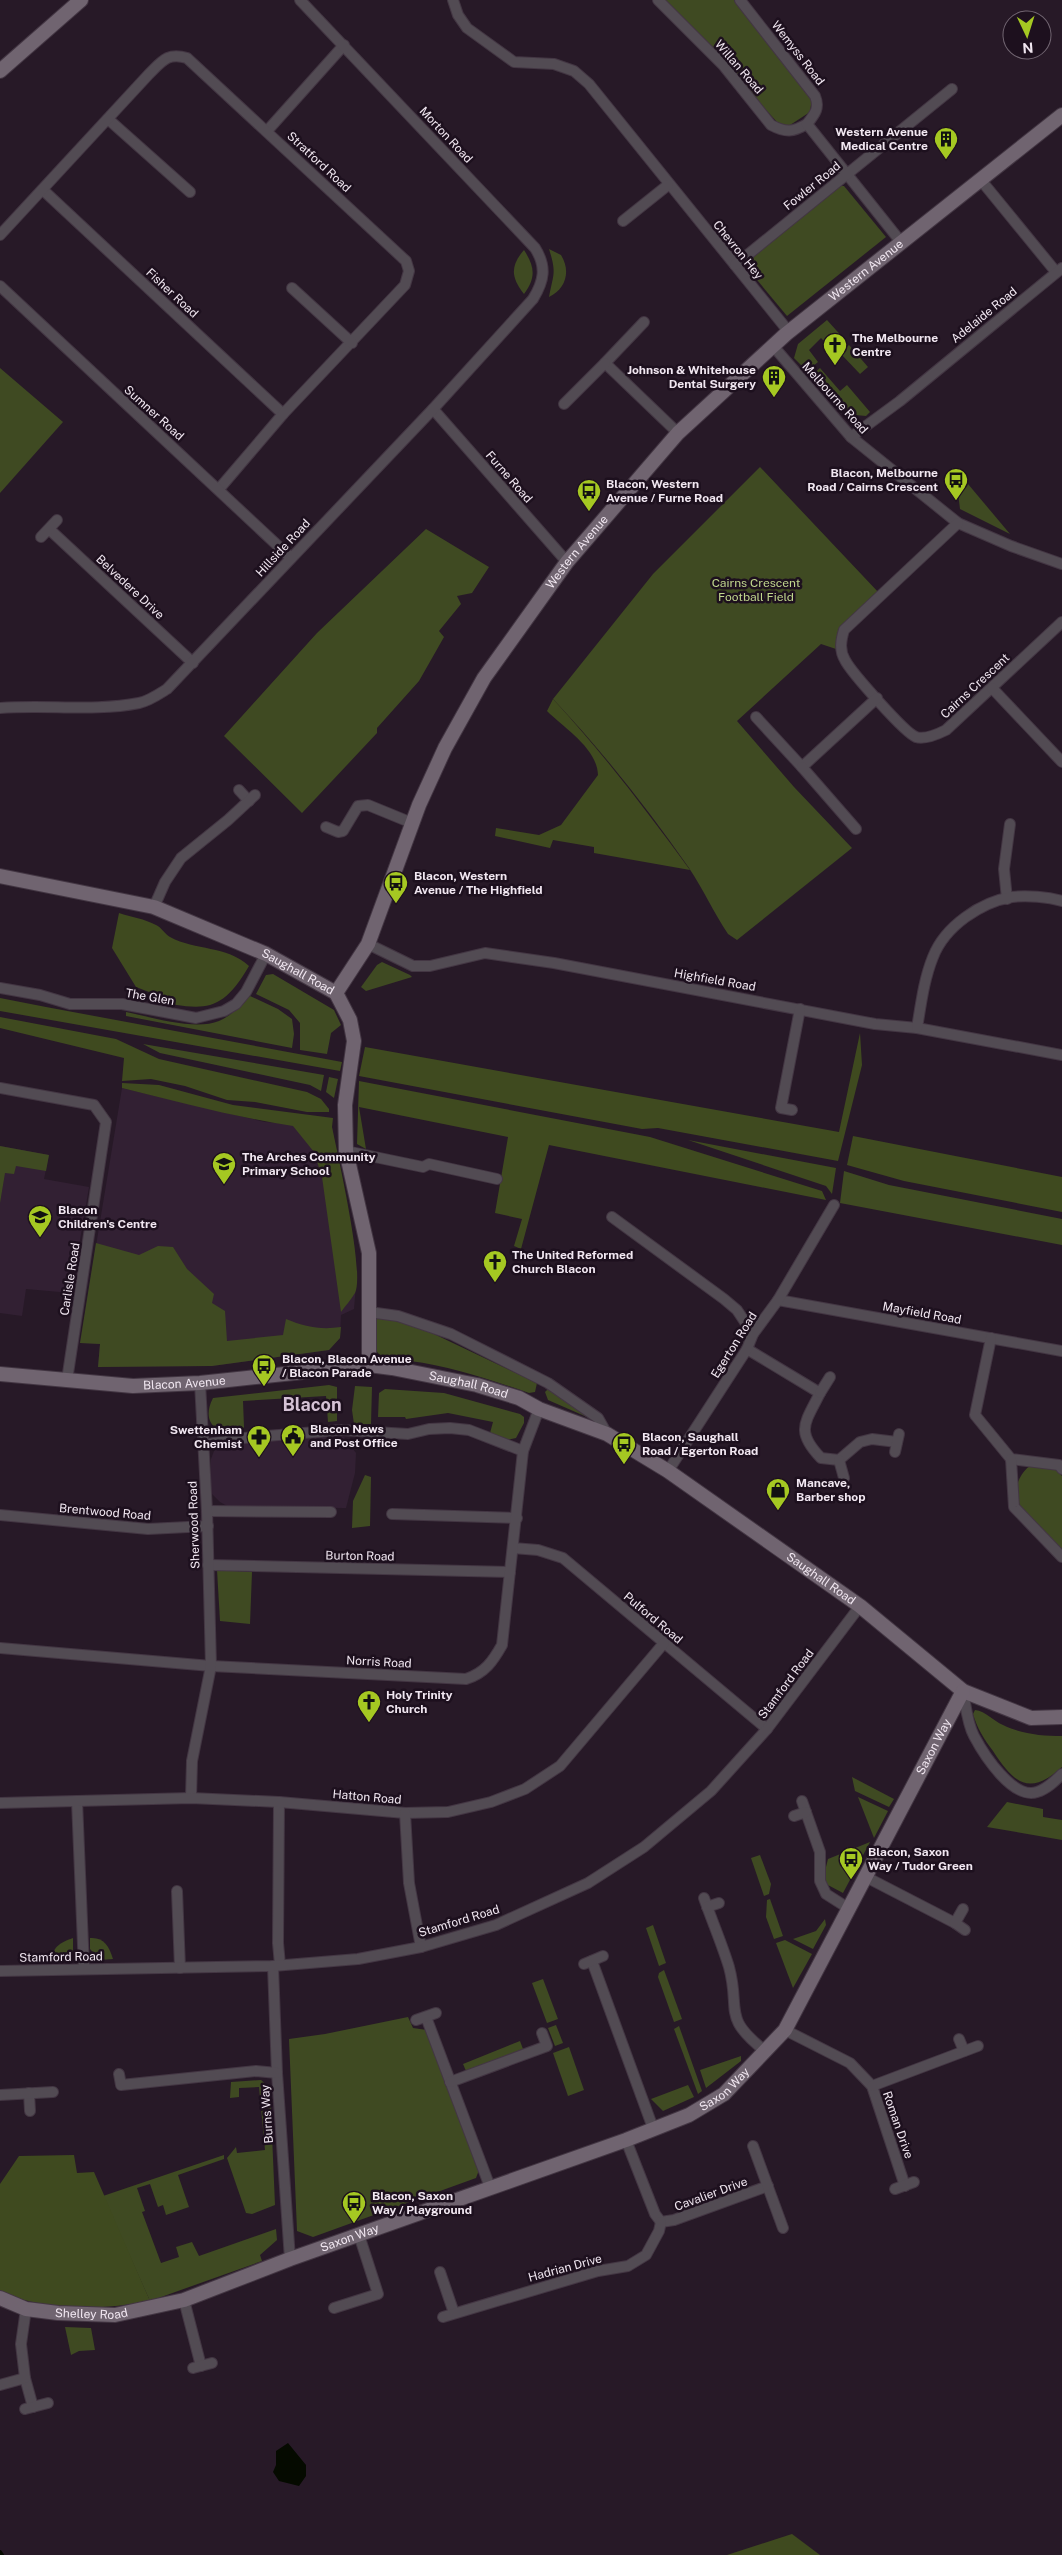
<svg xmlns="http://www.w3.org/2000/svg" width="1062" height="2555" viewBox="0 0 1062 2555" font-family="'Public Sans',sans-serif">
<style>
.built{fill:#322033}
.green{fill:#3f4a22}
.forest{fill:#3f4a1f}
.water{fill:#050a00}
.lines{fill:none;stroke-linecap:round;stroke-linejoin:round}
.stream{stroke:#050a00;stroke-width:4}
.street-casing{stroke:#433643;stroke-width:12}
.secondary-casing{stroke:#433643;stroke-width:16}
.street{stroke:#524b53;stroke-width:10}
.secondary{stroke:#706470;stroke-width:14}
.labels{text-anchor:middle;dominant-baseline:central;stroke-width:5;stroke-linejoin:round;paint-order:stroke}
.street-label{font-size:12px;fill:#f1e7f1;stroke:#1d101e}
.poi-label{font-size:12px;font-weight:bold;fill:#f1e7f1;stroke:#1d101e;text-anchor:start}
.park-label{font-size:12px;fill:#c0d68d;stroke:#1d101e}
.district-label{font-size:18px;font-weight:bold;fill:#d5c2d5;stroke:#1d101e}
</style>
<rect width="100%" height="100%" fill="#271927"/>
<g class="built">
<polygon points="122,1088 265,1122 332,1127 354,1243 357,1273 354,1309 341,1315 340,1338 329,1350 212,1366 98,1367 100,1344 80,1343"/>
<polygon points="0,1146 49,1155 44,1179 89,1187 71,1293 26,1289 22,1316 0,1313"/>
<polygon points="344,1437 356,1453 355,1473 346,1508 229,1507 220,1502 211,1493 211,1459 214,1451 222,1446 257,1439"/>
</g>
<g class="green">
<polygon points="663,0 734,0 812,98 810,112 787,127 777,122 682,17"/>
<polygon points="837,186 844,186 886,237 787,316 743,263"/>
<path d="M549,249L561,255C571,271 566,289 549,297C553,274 557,274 549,249Z"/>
<path d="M524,250C535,267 536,278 524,294C511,278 510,266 524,250Z"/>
<polygon points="827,320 845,340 833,350 821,338 809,350 818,362 807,371 794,358 798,344"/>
<polygon points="849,345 868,367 860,374 840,353"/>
<polygon points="0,368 63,422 0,493"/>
<polygon points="820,368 840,391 847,385 870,412 866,416 845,414 812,375"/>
<path d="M760,467L880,594L842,629L839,650L821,644L737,721L794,787L852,848L737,940L728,934C714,913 703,889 689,868C648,809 603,752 553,699L653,574Z"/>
<polygon points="968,484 1010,534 960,509 958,493"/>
<polygon points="426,529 489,567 472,593 457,596 461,604 439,631 444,637 419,681 377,728 377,733 302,813 224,736 317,633"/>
<polygon points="382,962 410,975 412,977 366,991 361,987 377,965"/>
<polygon points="273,974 334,1010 341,1025 331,1033 327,1054 300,1050 300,1023 289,1010 256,994 266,975"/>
<path d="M250,996L278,1009L292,1019L294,1034L292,1048L126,1016V1012C151,1017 195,1031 219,1021C231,1016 241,1005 250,996Z"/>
<polygon points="143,1044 324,1075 321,1091 310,1085 160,1053"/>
<polygon points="329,1077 338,1079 334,1098 326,1092"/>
<polygon points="0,1146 49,1155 46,1171 16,1166 14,1174 5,1173 0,1203"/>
<polygon points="844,1171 889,1185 1062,1219 1062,1245 840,1203"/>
<path d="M96,1243L139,1255L158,1246L173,1247L187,1269L214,1294L212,1303L225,1311L227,1341L283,1335L286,1319C305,1327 321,1330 341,1327L340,1338L329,1350L212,1366L98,1367L100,1344L80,1343Z"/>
<path d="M382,1318L413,1324L537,1383L535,1392L529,1393C491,1380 450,1366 410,1361C399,1360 386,1362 378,1353C370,1345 373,1329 373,1319Z"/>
<path d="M329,1385L337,1387V1421L328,1422L326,1396L243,1401L244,1427L241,1432C218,1436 200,1423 213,1398Z"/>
<polygon points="355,1386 372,1387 371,1424 354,1424 352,1410"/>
<polygon points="385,1389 444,1393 520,1414 524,1417 524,1423 516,1438 507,1440 490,1433 493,1422 448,1413 406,1419 405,1417 378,1417 379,1393"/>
<polygon points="548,1389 553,1391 603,1424 548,1400 545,1392"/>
<path d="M1030,1466L1057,1470L1062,1476V1553C1051,1541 1026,1519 1019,1507C1012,1493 1018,1474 1030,1466Z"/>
<polygon points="365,1475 371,1477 370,1526 352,1528 353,1501"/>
<polygon points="217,1570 252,1572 250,1624 220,1621"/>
<path d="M975,1710C986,1711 993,1721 1003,1725C1021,1734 1042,1736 1062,1736V1767C1029,1797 1014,1783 993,1751C984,1739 977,1728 973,1714Z"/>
<polygon points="852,1777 894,1799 889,1807 855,1791"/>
<polygon points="858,1797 888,1811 874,1838"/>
<polygon points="1007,1802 1043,1809 1043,1817 1062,1820 1062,1840 987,1827"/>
<polygon points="870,1842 843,1893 826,1884 824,1875 828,1859"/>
<polygon points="760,1855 771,1884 769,1894 764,1896 751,1858"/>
<polygon points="770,1899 783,1936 774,1939 766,1917 767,1900"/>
<polygon points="825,1919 826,1925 813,1949 793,1939 816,1931"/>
<polygon points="653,1925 666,1963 659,1966 646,1928"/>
<path d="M73,1938V1952L69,1957L50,1962C53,1947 59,1943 73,1938Z"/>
<path d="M90,1938C104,1937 109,1946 113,1959L100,1960L90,1949Z"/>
<polygon points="785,1940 812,1954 793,1988 776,1943"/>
<polygon points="664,1970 682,2019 674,2022 658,1977 659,1973"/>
<polygon points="543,1979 558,2019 547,2023 532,1983"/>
<polygon points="408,2017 413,2028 427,2030 479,2170 476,2178 313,2237 297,2231 289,2039 325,2034"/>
<polygon points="556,2025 563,2043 555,2046 548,2028"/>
<polygon points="679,2026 702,2091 698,2094 674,2029"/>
<polygon points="520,2041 523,2049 466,2071 463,2064"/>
<polygon points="569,2047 584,2090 568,2096 553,2053"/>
<polygon points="741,2056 741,2061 706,2088 700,2070"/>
<polygon points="261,2080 270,2088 275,2205 252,2214 246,2213 227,2158 236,2147 237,2153 265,2150 259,2087 239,2088 239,2097 230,2098 231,2082"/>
<polygon points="688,2085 694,2097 663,2111 651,2099"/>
<polygon points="224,2155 224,2159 178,2175 189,2207 166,2215 163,2205 158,2207 150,2184 137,2188 145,2211 142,2212 161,2263 179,2257 176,2247 192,2242 199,2256 276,2229 277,2240 260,2255 262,2261 150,2301 103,2196"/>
<polygon points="65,2327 91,2328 95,2350 79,2351 71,2355"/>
</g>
<g class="forest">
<path d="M553,699C603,753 646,810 690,870L594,853V847L553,840L550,848L495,836L496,828L539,835L561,825L598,775C597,748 565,729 547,711Z"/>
<path d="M119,913C131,917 145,919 156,925C161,927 165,934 170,937C196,951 226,945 249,966C219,1018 201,1008 149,1001V992L136,987L112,948Z"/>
<polygon points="0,998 46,1007 342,1062 340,1071 0,1011"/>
<polygon points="0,1017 116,1039 159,1059 307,1092 321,1099 329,1109 329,1112 307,1112 255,1102 227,1100 185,1086 151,1079 122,1081 124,1058 0,1028"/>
<polygon points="860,1033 862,1065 838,1161 658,1128 642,1129 359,1076 365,1047 839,1132"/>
<polygon points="359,1081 650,1137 822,1191 826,1200 549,1145 521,1249 514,1246 522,1219 495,1213 508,1137 359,1107 366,1149 357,1144"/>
<path d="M122,1083L159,1085L233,1105L333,1118L332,1127C338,1156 365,1273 355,1293C351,1300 345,1306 341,1312L322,1177L314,1152L293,1126C235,1117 178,1102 122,1088Z"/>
<polygon points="853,1136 1062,1177 1062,1212 904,1181 847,1165"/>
<polygon points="688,1140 836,1168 832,1194 826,1186"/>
<path d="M74,2155L77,2173L94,2172L150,2301C99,2311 50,2310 0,2293V2184L19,2156Z"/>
<polygon points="792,2534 820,2555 727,2555"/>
</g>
<polygon class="water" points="288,2443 306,2465 306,2476 299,2486 279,2481 273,2472 276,2465 276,2451"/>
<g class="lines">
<polyline class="stream" points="0,2552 2,2555"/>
<g class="street-casing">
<g id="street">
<polyline points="453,0 458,15 467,28 514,62 554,64 574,71 589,84 789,332"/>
<path d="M658,0L723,65L771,125C786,133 793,132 807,124"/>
<path d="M740,0L815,96C820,108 815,114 807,124L901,242"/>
<polyline points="108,119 190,192"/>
<polyline points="267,131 344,45"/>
<polyline points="980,179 1056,272"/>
<polyline points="43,190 283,414"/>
<polyline points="623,221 668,185"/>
<path d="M0,235L149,74C162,61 168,52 187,58L406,261L409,271L405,285L283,414L219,489"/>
<polyline points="735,265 952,89"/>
<polyline points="0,286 291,558"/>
<polyline points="292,288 352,343"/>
<polyline points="644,322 605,363 678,433"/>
<polyline points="774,347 851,437 958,523 1011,546 1062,564"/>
<polyline points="564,404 605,363"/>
<polyline points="433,409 567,562"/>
<polyline points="851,437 900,401 1062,268"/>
<path d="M958,523L844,630C841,640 839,650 845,660C851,672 905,733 916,737C925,740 938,734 946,730L1062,622"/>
<polyline points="49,529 193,663"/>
<polyline points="41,537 57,520"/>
<polyline points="992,688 1062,762"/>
<path d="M0,708C46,704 93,712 139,703C149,701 159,694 167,689L433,409L533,299C544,281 547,267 535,248L300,0"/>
<polyline points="756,717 802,767 877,698"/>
<polyline points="802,767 856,829"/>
<polyline points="239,790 249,801"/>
<polyline points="326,827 338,832 343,831 358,806 368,805 412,823"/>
<polyline points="1007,899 1004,869 1010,824"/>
<polyline points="154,907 165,882 181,858 228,820 255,795"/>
<polyline points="368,944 413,966 430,966 485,953 554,963 875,1024 917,1028 1062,1055"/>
<polyline points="0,988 40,995 70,1004 122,1004 196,1018 224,1011 236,1004 246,992 266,954"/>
<path d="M917,1028C921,1004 924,979 933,957C945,926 981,902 1012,897C1027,895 1048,897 1062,901"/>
<polyline points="0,1088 94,1105 106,1122 67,1380"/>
<polyline points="792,1110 781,1108 800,1009"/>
<polyline points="346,1151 423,1167 429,1164 497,1179"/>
<polyline points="612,1217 724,1299 737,1310 753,1334"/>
<polyline points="778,1300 1062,1351"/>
<polyline points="369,1312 398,1316 451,1334 548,1383 598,1418 607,1434"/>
<polyline points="991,1338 975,1415 1011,1459 1059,1465 1062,1469"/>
<path d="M747,1349L820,1393C805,1423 795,1431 821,1458L839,1460L860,1442L872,1439L897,1442"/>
<polyline points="820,1393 830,1377"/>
<polyline points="203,1445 243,1438 341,1430 408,1434 429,1429 450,1428 469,1430 523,1451"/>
<polyline points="895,1452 899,1434"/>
<polyline points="1011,1459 1014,1507 1062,1557"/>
<polyline points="839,1460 844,1478"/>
<polyline points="668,1471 747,1349 753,1334 778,1300 834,1205"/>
<polyline points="207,1511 331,1512"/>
<polyline points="392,1514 517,1518"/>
<polyline points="0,1515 148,1529 208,1526"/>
<polyline points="513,1548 538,1550 563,1558 767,1729"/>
<polyline points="208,1565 510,1572"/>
<path d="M0,1648L211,1666L466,1679C485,1673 493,1661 502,1645L523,1451L539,1409"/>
<path d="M963,1691C966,1706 967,1723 974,1736C984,1755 1013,1800 1037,1792C1047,1789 1055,1781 1062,1774"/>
<polyline points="191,1798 192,1761 211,1666 207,1511 200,1383"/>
<polyline points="77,1801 84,1969"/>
<polyline points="802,1801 820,1852 820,1881 826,1894 848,1908"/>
<polyline points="279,1802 278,1943 280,1965"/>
<polyline points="0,1803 191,1798 279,1802 405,1813 448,1812 491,1802 525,1789 560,1766 664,1643"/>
<polyline points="405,1813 409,1883 421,1947"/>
<polyline points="794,1816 806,1812"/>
<polyline points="866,1877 955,1923"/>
<polyline points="177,1891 180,1968"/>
<path d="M704,1898C712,1921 722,1944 729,1967C741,2011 721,2016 765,2051"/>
<polyline points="707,1907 719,1903"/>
<polyline points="963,1909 955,1923 965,1930"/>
<polyline points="592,1961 653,2128"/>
<polyline points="584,1964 603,1956"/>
<polyline points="273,1966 277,2073 290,2259"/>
<polyline points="0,1971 273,1966 358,1959 421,1947 496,1925 588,1883 644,1847 711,1791 767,1729 860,1606"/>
<polyline points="426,2017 490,2187"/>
<polyline points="416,2020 436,2013"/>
<polyline points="785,2030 850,2063 872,2086 905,2186"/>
<polyline points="959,2039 964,2051"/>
<polyline points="119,2074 121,2085 256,2071 277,2073"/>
<polyline points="450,2082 547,2046 542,2033"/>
<polyline points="872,2086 978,2046"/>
<polyline points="29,2093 30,2111"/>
<polyline points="0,2095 53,2092"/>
<polyline points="626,2140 655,2214 661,2222 674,2220 768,2186"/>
<polyline points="753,2146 783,2228"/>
<polyline points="895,2189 914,2182"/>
<polyline points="440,2272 454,2313"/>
<polyline points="184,2300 201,2366"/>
<polyline points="334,2308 378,2294 359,2235"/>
<polyline points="443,2317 598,2271 628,2266 646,2255 659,2231 661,2222"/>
<polyline points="193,2368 212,2363"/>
<polyline points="25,2378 33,2407"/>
<polyline points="0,2385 25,2378 21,2344 26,2309"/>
<polyline points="25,2409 48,2403"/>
</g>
</g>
<g class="secondary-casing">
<g id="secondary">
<polyline points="0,71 81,0"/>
<path id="s1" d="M0,876L154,907L266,954L336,993L350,1020L354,1041L345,1105L346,1151L369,1253V1365"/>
<path id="s2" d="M336,993L368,944L419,805L445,748L484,678L567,562L678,433L786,334L1062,115"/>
<path id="s3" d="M0,1374L133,1386L200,1383L369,1365L392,1368L477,1385L519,1398L539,1409L607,1434L668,1471L860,1606L963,1691L1031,1718L1062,1717"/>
<path id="s4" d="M0,2298L26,2309L58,2313L115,2315L184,2300L290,2259L626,2140L689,2115L724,2094L785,2030L963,1691"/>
</g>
</g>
<use href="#street" class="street"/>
<use href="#secondary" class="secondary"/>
</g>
<defs>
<g id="building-pin" transform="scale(1.25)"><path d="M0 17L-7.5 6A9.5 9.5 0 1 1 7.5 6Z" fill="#a5c822" stroke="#1d101e"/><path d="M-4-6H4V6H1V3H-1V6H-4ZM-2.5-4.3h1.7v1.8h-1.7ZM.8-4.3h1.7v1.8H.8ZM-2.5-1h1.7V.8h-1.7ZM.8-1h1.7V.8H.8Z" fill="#111"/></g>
<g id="church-pin" transform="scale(1.25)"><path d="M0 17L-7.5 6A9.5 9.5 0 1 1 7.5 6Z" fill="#a5c822" stroke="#1d101e"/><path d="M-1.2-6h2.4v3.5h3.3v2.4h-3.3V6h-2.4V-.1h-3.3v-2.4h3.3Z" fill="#111"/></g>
<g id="bus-pin" transform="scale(1.25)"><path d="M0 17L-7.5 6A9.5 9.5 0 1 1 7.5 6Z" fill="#a5c822" stroke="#1d101e"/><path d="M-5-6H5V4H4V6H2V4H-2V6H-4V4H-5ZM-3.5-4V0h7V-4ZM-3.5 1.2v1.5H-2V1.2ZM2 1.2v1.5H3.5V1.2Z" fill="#111"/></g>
<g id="school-pin" transform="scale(1.25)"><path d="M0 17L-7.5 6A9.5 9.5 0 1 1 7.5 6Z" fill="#a5c822" stroke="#1d101e"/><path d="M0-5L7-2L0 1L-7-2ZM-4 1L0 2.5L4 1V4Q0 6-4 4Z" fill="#111"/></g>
<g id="civic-pin" transform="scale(1.25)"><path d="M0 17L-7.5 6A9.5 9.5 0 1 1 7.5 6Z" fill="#a5c822" stroke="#1d101e"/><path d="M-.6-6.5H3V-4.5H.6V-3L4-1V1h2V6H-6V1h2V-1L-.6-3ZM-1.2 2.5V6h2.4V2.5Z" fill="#111"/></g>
<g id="pharmacy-pin" transform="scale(1.25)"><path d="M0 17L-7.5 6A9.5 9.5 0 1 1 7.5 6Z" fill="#a5c822" stroke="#1d101e"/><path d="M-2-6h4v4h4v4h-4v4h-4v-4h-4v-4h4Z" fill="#111"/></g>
<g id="shop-pin" transform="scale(1.25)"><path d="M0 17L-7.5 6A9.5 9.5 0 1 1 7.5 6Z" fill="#a5c822" stroke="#1d101e"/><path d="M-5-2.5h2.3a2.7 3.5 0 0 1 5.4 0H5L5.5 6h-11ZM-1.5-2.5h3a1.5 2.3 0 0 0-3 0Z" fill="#111"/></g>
</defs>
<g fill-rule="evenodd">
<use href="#building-pin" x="946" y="139"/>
<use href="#church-pin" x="835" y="345"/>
<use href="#building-pin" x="774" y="377"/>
<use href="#bus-pin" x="956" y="480"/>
<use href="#bus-pin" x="589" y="491"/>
<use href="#bus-pin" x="396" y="883"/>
<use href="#school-pin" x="224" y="1164"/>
<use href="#school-pin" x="40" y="1217"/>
<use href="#church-pin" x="495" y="1262"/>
<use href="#bus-pin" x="264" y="1366"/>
<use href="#civic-pin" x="293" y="1436"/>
<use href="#pharmacy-pin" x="259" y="1437"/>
<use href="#bus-pin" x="624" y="1444"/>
<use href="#shop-pin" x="778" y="1490"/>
<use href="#church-pin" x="369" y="1702"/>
<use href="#bus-pin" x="851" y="1859"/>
<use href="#bus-pin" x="354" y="2203"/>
</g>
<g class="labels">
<g class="street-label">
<text transform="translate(798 53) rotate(52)">Wemyss Road</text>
<text transform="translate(739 67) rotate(49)">Willan Road</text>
<text transform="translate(446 135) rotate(47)">Morton Road</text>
<text transform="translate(319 162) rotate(43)">Stratford Road</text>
<text transform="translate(812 186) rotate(-39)">Fowler Road</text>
<text transform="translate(738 250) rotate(51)">Chevron Hey</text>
<text stroke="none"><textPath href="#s2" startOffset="911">Western Avenue</textPath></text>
<text transform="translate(172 293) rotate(43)">Fisher Road</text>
<text transform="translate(984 315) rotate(-39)">Adelaide Road</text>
<text transform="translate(835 398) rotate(48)">Melbourne Road</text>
<text transform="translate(154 413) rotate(42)">Sumner Road</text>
<text transform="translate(509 477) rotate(49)">Furne Road</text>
<text transform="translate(283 548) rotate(-47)">Hillside Road</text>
<text stroke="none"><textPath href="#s2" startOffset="506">Western Avenue</textPath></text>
<text transform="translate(130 587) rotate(43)">Belvedere Drive</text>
<text transform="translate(975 686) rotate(-43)">Cairns Crescent</text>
<text stroke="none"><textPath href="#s1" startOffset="315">Saughall Road</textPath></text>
<text transform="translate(715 980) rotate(10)">Highfield Road</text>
<text transform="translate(150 997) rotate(10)">The Glen</text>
<text transform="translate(70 1279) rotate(-81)">Carlisle Road</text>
<text transform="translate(922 1313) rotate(10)">Mayfield Road</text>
<text transform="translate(734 1345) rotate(-58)">Egerton Road</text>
<text stroke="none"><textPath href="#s3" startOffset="185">Blacon Avenue</textPath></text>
<text stroke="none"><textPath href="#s3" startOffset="472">Saughall Road</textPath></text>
<text transform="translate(105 1512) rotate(5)">Brentwood Road</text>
<text transform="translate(194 1525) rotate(-92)">Sherwood Road</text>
<text transform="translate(360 1556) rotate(1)">Burton Road</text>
<text stroke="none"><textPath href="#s3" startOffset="878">Saughall Road</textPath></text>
<text transform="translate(653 1618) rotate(40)">Pulford Road</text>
<text transform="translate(379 1662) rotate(3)">Norris Road</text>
<text transform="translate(786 1684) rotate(-53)">Stamford Road</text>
<text stroke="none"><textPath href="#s4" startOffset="1175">Saxon Way</textPath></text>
<text transform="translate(367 1797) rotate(5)">Hatton Road</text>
<text transform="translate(459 1921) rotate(-17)">Stamford Road</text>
<text transform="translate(61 1957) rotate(-1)">Stamford Road</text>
<text stroke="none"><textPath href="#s4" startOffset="770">Saxon Way</textPath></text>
<text transform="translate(267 2114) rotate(-94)">Burns Way</text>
<text transform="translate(898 2125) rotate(71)">Roman Drive</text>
<text transform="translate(711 2194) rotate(-20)">Cavalier Drive</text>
<text stroke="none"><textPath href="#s4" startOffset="365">Saxon Way</textPath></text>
<text transform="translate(565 2268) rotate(-15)">Hadrian Drive</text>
<text stroke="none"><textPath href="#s4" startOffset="94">Shelley Road</textPath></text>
</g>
<g class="poi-label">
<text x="928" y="132" text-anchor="end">Western Avenue<tspan x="928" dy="14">Medical Centre</tspan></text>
<text x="852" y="338">The Melbourne<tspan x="852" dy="14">Centre</tspan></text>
<text x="756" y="370" text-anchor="end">Johnson &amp; Whitehouse<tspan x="756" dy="14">Dental Surgery</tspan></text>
<text x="938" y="473" text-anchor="end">Blacon, Melbourne<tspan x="938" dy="14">Road / Cairns Crescent</tspan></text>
<text x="606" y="484">Blacon, Western<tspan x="606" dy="14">Avenue / Furne Road</tspan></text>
<text x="414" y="876">Blacon, Western<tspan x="414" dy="14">Avenue / The Highfield</tspan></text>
<text x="242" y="1157">The Arches Community<tspan x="242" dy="14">Primary School</tspan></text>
<text x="58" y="1210">Blacon<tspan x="58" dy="14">Children's Centre</tspan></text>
<text x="512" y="1255">The United Reformed<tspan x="512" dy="14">Church Blacon</tspan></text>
<text x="282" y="1359">Blacon, Blacon Avenue<tspan x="282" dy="14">/ Blacon Parade</tspan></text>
<text x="310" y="1429">Blacon News<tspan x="310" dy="14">and Post Office</tspan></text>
<text x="242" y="1430" text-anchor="end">Swettenham<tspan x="242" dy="14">Chemist</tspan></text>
<text x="642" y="1437">Blacon, Saughall<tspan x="642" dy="14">Road / Egerton Road</tspan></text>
<text x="796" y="1483">Mancave,<tspan x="796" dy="14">Barber shop</tspan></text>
<text x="386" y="1695">Holy Trinity<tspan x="386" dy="14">Church</tspan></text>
<text x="868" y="1852">Blacon, Saxon<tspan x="868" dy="14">Way / Tudor Green</tspan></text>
<text x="372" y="2196">Blacon, Saxon<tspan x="372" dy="14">Way / Playground</tspan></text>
</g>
<g class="park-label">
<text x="756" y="583">Cairns Crescent<tspan x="756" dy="14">Football Field</tspan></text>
</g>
<g class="district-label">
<text x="312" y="1404">Blacon</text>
</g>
</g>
<g transform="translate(1027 35) rotate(176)"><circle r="24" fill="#1d101e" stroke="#726672"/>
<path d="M0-4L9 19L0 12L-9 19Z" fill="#a5c822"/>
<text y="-8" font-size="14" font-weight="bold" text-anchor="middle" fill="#f1e7f1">N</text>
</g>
</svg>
